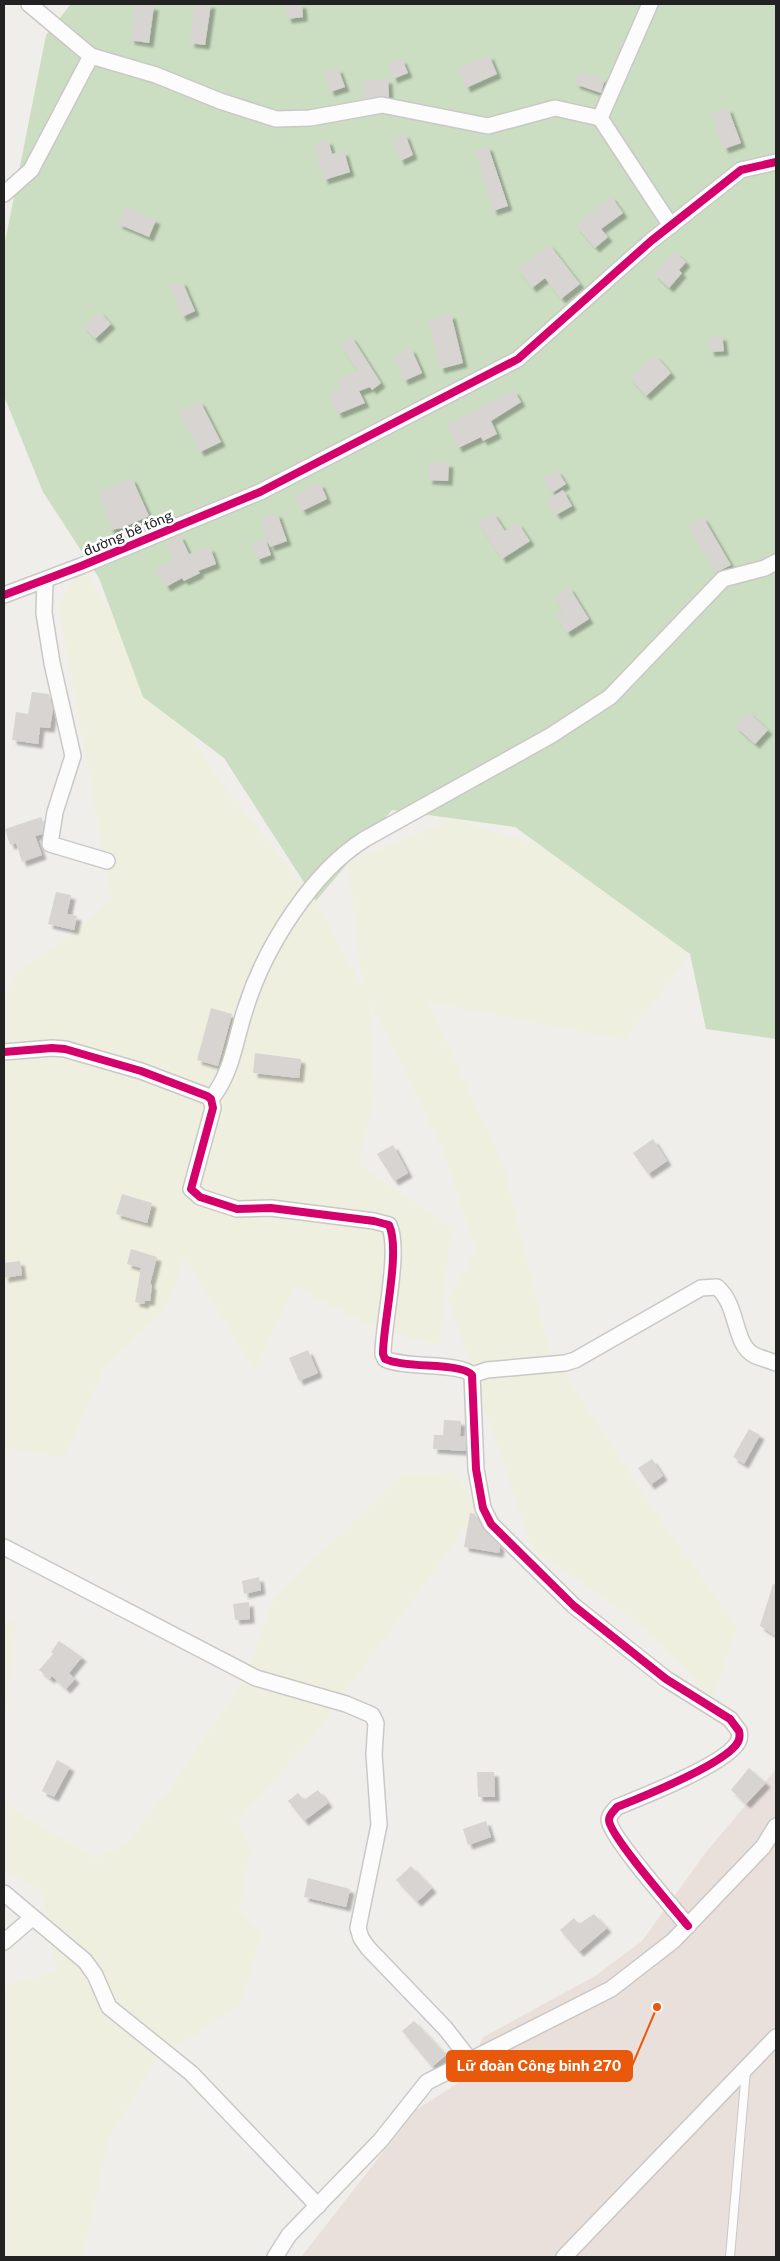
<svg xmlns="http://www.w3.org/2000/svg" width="780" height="2261" viewBox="0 0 780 2261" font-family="'Public Sans',sans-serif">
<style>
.military{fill:#eae0db}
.farmland{fill:#efefdf}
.forest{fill:#cbdec1}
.building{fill:#d7d4d2;filter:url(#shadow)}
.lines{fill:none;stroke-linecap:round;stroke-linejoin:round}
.lane-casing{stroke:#c9c8c7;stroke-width:10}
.street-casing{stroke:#c9c8c7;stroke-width:18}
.lane{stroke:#fdfcfc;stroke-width:8}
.street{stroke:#fdfcfc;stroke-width:15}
.cycleway-casing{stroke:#fff;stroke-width:11}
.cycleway{stroke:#d6006c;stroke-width:8}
.labels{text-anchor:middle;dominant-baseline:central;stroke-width:5;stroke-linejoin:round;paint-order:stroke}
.street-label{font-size:14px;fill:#222;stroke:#fff}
.leader{fill:none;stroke:#e8590c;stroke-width:2}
.callout-dot{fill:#e8590c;stroke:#fff;stroke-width:2}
.callout{fill:#e8590c;stroke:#e8590c;stroke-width:2}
.callout-label{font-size:15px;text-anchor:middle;font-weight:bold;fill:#fff}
</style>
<defs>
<filter id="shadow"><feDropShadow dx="4.5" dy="4.5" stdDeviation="1" flood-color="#0004"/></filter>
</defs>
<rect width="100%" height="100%" fill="#f0eeeb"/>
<polygon class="military" points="776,1769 776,2257 301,2257 416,2110 464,2079 483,2037 595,1976 642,1941 706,1852"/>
<g class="farmland">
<polygon points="81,566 216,775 316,901 363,988 348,863 453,819 539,845 690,954 625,1040 428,1002 504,1166 549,1350 667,1529 737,1625 714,1698 627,1614 532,1549 448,1299 476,1250 445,1154 370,1002 375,1093 359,1164 451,1228 439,1345 375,1328 295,1287 255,1370 184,1258 175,1288 162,1313 104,1368 65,1458 4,1448 4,998 18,970 63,941 112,899 58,607"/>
<polygon points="454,1473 480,1508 312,1739 238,1819 250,1850 239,1911 261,1935 241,2005 157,2059 109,2139 83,2257 4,2257 4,1985 57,1971 41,1891 4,1869 4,1803 96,1859 127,1842 166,1794 243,1683 275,1597 403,1474"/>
<polygon points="17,1621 8,1695 4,1721 4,1624"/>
</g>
<polygon class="forest" points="71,4 776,4 776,1039 706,1029 690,954 515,827 392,810 316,901 224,758 143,697 99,578 43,492 4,396 4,247 46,35"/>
<g class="building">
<polygon points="135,4 154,6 149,43 130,40"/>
<polygon points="195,4 211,4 205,45 190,43"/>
<polygon points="285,4 302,4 303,17 287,19"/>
<polygon points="489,55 497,74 466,88 458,69"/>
<polygon points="402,59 408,73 393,79 388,65"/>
<polygon points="338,68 345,87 330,92 324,73"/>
<polygon points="579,71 605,79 601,93 575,84"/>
<polygon points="388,79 389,97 365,99 362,82"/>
<polygon points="728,108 741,143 724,149 711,114"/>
<polygon points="405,134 413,155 400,161 392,139"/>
<polygon points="328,140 332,154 344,151 350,172 324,180 313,145"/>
<polygon points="488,146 508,206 493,211 475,150"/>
<polygon points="611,196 623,213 601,229 608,237 595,248 576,226"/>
<polygon points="125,207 156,220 149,237 118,224"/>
<polygon points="549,244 580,284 561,299 545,278 532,288 518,269"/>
<polygon points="675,252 686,262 679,270 682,273 669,288 654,274"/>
<polygon points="182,281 195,311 182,317 170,286"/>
<polygon points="99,311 111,324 95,339 83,326"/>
<polygon points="451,314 463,363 440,369 429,320"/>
<polygon points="351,336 381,383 372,390 370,387 359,391 365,403 338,414 328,394 340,388 337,381 358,370 340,346"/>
<polygon points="722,336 724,351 710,352 708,338"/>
<polygon points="411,348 422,373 404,381 394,356"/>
<polygon points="655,355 671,373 646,396 630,378"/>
<polygon points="514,390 521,402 491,421 497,434 483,441 481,437 458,448 447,425"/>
<polygon points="200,401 221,442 200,452 179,413"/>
<polygon points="429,462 449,463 448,481 428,480"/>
<polygon points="557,470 566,484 552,493 543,478"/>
<polygon points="132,478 149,516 122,528 110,530 100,492"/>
<polygon points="320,483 327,499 302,511 294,495"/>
<polygon points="563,490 572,506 556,515 547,500"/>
<polygon points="277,513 287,541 270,547 260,519"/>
<polygon points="493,513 505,531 518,523 530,541 502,559 478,523"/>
<polygon points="703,517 731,565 715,573 688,526"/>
<polygon points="180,535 189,554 210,547 216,564 198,571 200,573 184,581 182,578 166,587 156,569 173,559 166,544"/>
<polygon points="265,538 271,555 257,560 250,544"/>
<polygon points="569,587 589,619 567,633 556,616 563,612 554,597"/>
<polygon points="32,692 49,694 53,709 50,728 40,727 38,744 12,740 16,712 28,714"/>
<polygon points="748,712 768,730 755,744 735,726"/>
<polygon points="41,817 44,824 42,834 35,836 42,855 22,862 16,843 10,845 5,829"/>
<polygon points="56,892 71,895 67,914 77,916 74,930 48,924"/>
<polygon points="211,1008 232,1014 218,1066 197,1060"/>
<polygon points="255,1053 301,1059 299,1078 253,1073"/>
<polygon points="653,1139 667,1161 648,1174 633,1153"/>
<polygon points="393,1145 408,1173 394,1181 377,1154"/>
<polygon points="122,1194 152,1203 147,1223 116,1214"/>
<polygon points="131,1249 157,1257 150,1284 152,1285 150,1301 145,1301 144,1304 135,1302 141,1268 127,1264"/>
<polygon points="20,1261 22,1275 4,1278 4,1263"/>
<polygon points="308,1350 318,1373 299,1381 289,1358"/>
<polygon points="444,1420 461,1421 460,1436 465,1437 466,1451 433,1449 434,1435 443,1435"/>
<polygon points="749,1429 760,1435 744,1464 733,1457"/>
<polygon points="652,1459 663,1476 650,1485 638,1468"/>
<polygon points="470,1513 475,1514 484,1530 500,1546 499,1553 464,1547"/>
<polygon points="259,1577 261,1590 244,1594 242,1581"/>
<polygon points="773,1584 776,1585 776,1636 760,1626"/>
<polygon points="249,1602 250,1619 235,1620 233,1604"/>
<polygon points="59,1641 82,1657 69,1673 75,1679 66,1689 52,1676 50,1679 39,1670 53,1654 51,1652"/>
<polygon points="57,1760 70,1767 54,1797 42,1791"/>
<polygon points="749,1768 766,1783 746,1804 731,1790"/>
<polygon points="477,1772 494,1772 495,1797 478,1797"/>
<polygon points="318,1790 328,1803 304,1821 288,1801 298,1793 304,1800"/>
<polygon points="486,1821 491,1837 468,1845 463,1829"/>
<polygon points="411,1866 432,1888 417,1902 396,1880"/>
<polygon points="308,1878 350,1889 346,1907 304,1897"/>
<polygon points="594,1914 607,1928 579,1952 560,1930 574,1918 579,1924"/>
<polygon points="414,2021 446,2055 432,2067 402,2031"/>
</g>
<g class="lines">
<g class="lane-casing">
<polyline id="lane" points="730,2257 746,2070"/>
</g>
<g class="street-casing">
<g id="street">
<polyline points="91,56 156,75 220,101 276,119 310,118 382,105 488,126 555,108 600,118 671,226"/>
<polyline points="600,118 650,4"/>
<polyline points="4,194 31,170 91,56 29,4"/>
<polyline points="45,580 44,613 52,663 73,756 55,812 50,844 107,861"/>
<polyline points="4,595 81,566 260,492 518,359 651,241 741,170 776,162"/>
<path d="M4,1052L52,1048L65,1049L141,1071L207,1096L211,1099L213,1108L191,1189L200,1197L237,1209L271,1208L374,1221L389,1225C401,1250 383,1323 383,1354L385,1359C406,1369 461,1362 472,1375L476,1469L483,1508L491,1524L574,1606L666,1679L730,1719L739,1731C740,1735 740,1738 738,1742C726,1764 642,1797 617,1807C614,1811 609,1814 609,1820C609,1835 675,1910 688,1926"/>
<path d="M211,1099C233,1072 235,1039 246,1007C265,947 312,872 365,839L550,736L610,697L723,579L765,568L776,562"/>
<path d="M472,1375L487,1370L565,1363L575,1360L701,1288L717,1287C739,1306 733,1344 754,1355C760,1358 769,1360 776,1363"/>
<polyline points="4,1547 256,1678 346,1704 372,1715 376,1723 374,1754 379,1825 358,1928 361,1938 368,1948 445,2028 470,2060"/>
<polyline points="4,1893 85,1961 95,1975 109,2007 191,2073 318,2206"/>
<polyline points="4,1942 32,1918"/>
<polyline points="275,2257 289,2235 380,2141 427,2082 611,1989 673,1941 763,1847 776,1826"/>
<polyline points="564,2257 776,2037"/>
</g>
</g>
<use href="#lane" class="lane"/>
<use href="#street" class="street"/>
<g class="cycleway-casing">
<g id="cycleway">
<polyline points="4,595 81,566 260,492 518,359 651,241 741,170 776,162"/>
<path d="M4,1052L52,1048L65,1049L141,1071L207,1096L211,1099L213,1108L191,1189L200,1197L237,1209L271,1208L374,1221L389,1225C401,1250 383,1323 383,1354L385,1359C406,1369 461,1362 472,1375L476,1469L483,1508L491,1524L574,1606L666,1679L730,1719L739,1731C740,1735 740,1738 738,1742C726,1764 642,1797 617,1807C614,1811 609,1814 609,1820C609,1835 675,1910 688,1926"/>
</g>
</g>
<use href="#cycleway" class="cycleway"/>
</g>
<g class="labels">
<g class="street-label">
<text transform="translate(128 533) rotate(-23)">đường bê tông</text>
</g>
</g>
<path class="leader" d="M657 2007L632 2066"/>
<circle class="callout-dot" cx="657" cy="2007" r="5"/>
<rect class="callout" x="447" y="2051" width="185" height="30" rx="5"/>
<g class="callout-label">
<text x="539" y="2071">Lữ đoàn Công binh 270</text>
</g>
<rect width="780" height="2261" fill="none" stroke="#222222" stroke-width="10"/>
</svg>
